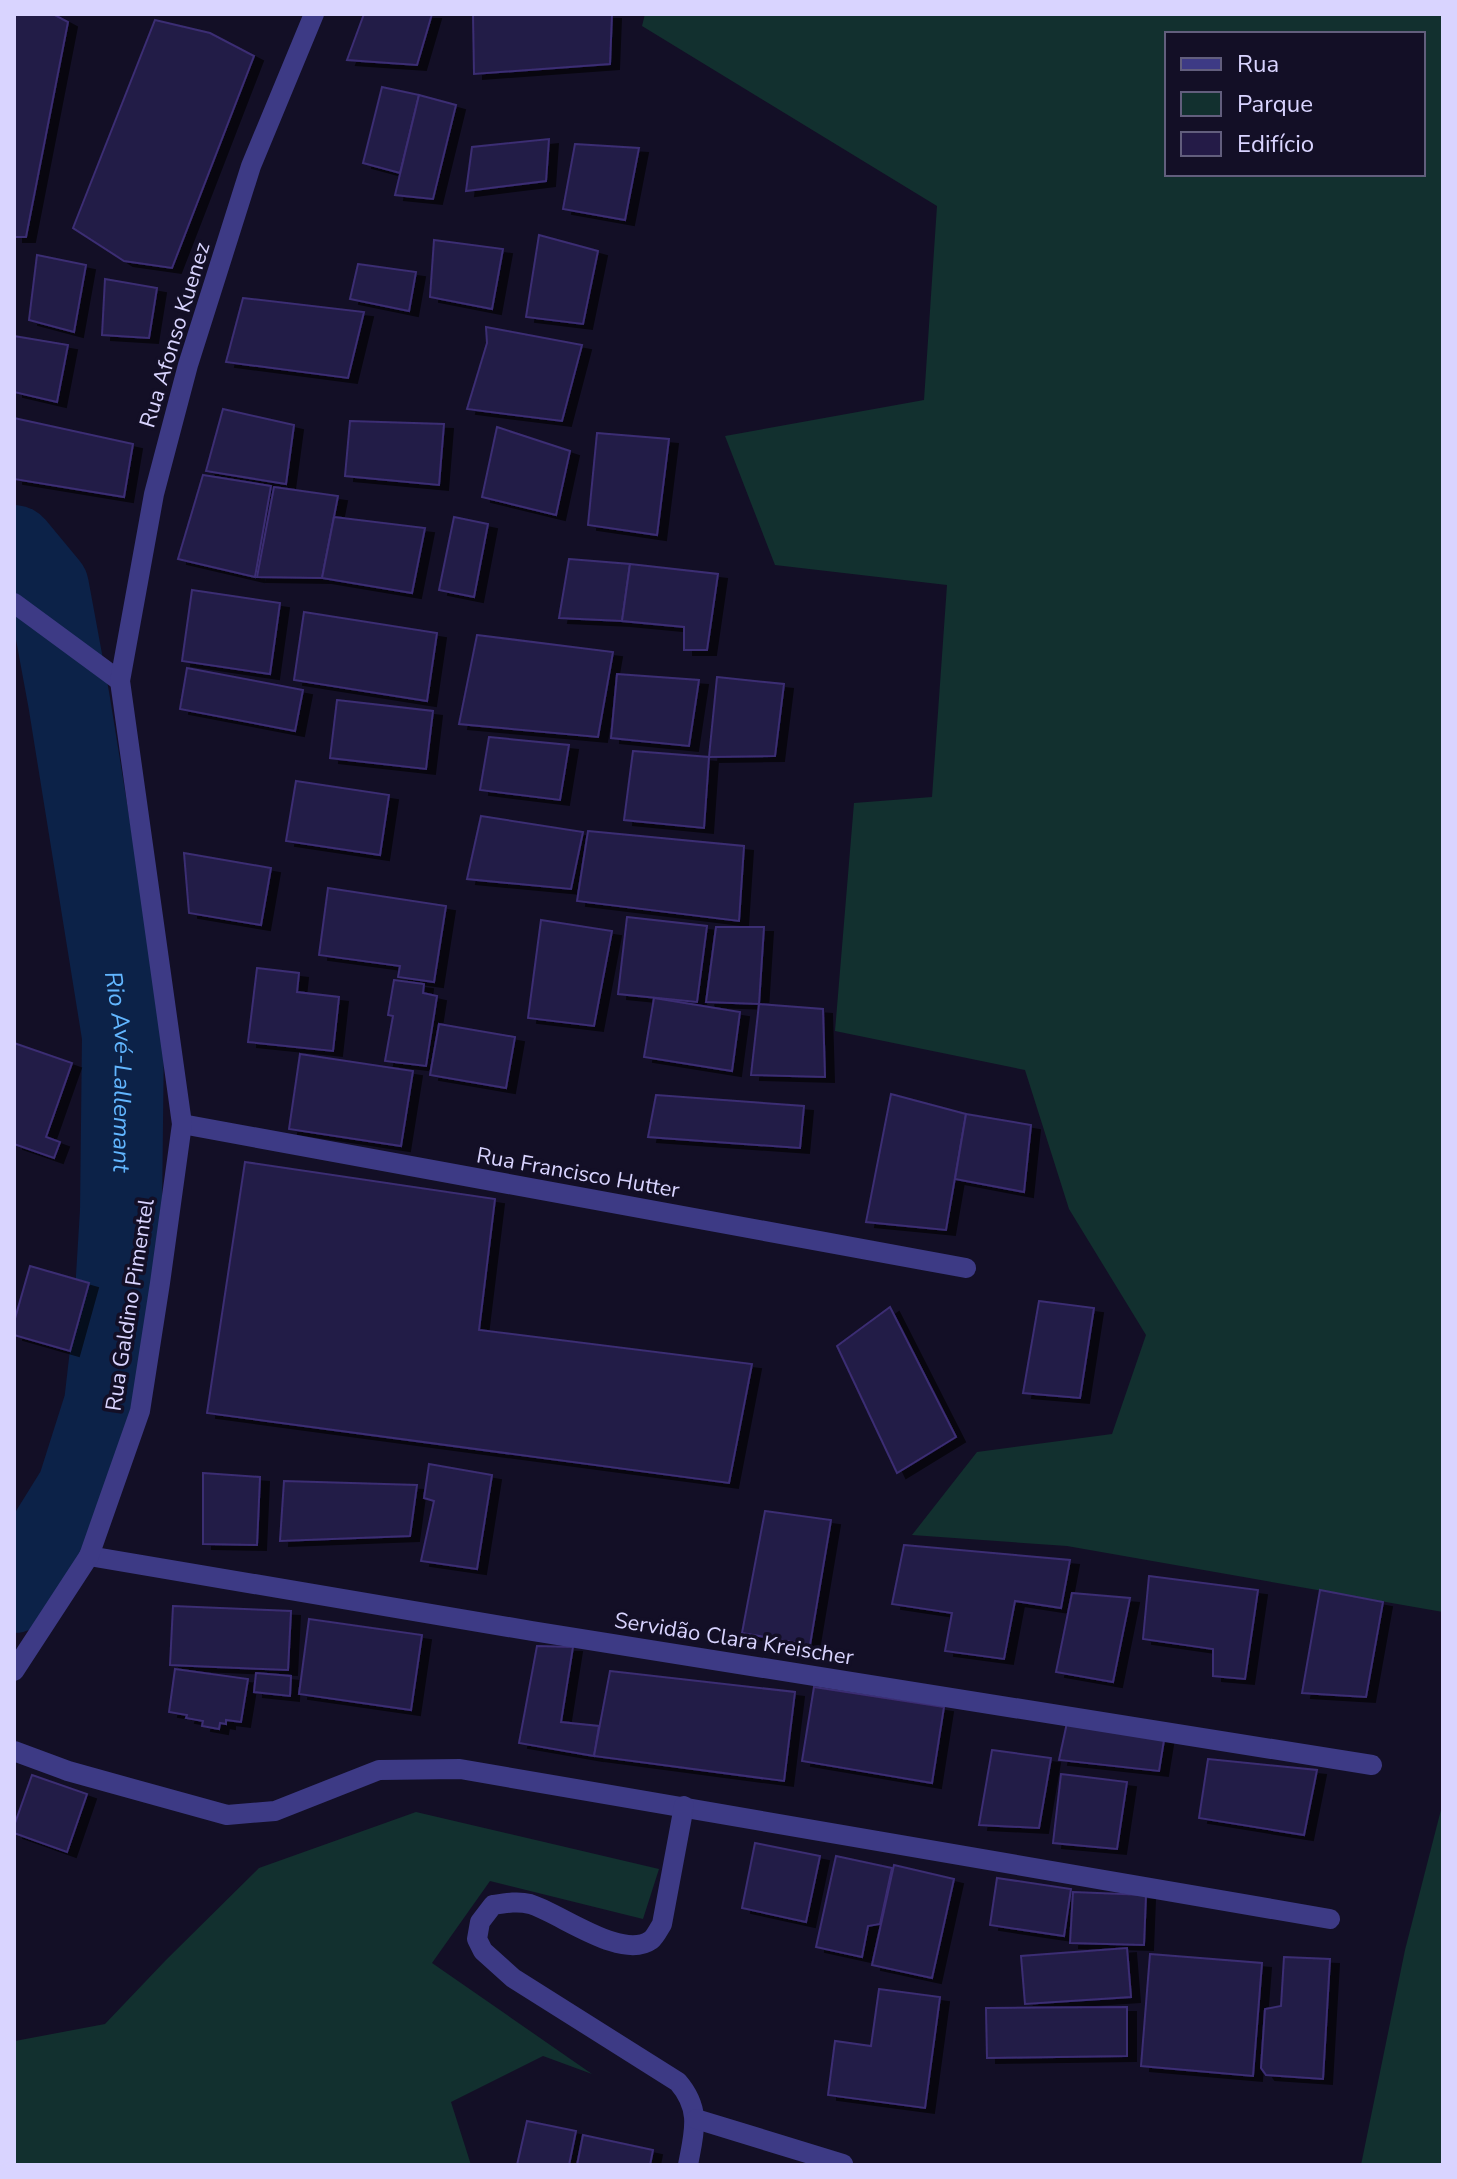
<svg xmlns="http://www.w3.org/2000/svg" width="1457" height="2179" viewBox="0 0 1457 2179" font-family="'Nunito Sans',sans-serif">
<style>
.green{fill:#12302f;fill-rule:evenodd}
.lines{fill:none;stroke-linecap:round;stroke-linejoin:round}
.river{stroke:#0c2248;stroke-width:82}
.building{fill:#241b47;stroke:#3b2d73;stroke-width:2;filter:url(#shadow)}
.minor{stroke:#3d3a85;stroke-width:20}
.labels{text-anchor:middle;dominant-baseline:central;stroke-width:7;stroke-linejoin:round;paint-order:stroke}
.street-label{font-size:22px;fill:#d9d4ff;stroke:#130f26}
.water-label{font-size:24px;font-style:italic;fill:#62b6ff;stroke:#130f26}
</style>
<defs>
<filter id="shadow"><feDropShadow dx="9" dy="5" stdDeviation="0" flood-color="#0009"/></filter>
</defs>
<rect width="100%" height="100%" fill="#130f26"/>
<g class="green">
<path d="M645,14H1443V1612L1067,1546L912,1535L977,1452L1112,1434L1146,1335L1069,1209L1025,1070L835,1031L854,803L932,797L947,585L775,565L725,436L924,400L937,206L642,26ZM1167,34H1423V174H1167Z"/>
<polygon points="1443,1802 1443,2165 1361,2165 1405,1950"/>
<polygon points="416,1812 659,1869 643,1919 490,1881 432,1963 592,2074 543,2056 451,2102 471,2165 14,2165 15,2041 105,2024 166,1960 259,1868"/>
</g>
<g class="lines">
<path class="river" id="s1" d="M14,546L48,587L69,701L123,1036L121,1211L114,1326L105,1404L78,1489L14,1592"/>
</g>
<g class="building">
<polygon points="14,14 53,14 68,22 26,237 14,237"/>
<polygon points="364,14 432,14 417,65 347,60"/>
<polygon points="473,14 612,14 610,64 474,74"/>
<polygon points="155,20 210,33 254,56 172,268 124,261 73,228"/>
<polygon points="382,87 419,95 400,173 363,163"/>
<polygon points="419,95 456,105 433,199 395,195"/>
<polygon points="549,139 546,181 466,191 472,147"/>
<polygon points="575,144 639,148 625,220 563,209"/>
<polygon points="539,235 598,251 583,324 526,317"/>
<polygon points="434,240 503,249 492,309 430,297"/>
<polygon points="37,255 86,265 74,332 29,320"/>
<polygon points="358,264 416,272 409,311 350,299"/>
<polygon points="105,279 157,288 149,338 102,335"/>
<polygon points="243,298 364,312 348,378 226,362"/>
<polygon points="486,327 582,345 562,421 467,409 487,343"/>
<polygon points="14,336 68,345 57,402 14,392"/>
<polygon points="223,409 294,425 286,484 206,471"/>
<polygon points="14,418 133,444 124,497 14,479"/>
<polygon points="350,421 444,424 439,485 345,476"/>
<polygon points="497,427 570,451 556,515 482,497"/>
<polygon points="597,433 669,439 657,535 588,525"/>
<polygon points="203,475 271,486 255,577 178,559"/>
<polygon points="274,487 338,496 322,578 257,577"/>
<polygon points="334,517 425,528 412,593 322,578"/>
<polygon points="454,517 488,524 474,597 439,590"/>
<polygon points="569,559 630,564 622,621 559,618"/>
<polygon points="630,564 718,574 707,650 684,650 684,627 622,621"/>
<polygon points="192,590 280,603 270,674 182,661"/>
<polygon points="304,612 437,633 427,701 294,680"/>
<polygon points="477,635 613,652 598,737 459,724"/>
<polygon points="187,668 303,690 295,731 180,709"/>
<polygon points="617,674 699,680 689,746 611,738"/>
<polygon points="717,677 784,684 775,756 709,757"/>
<polygon points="337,700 433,711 426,769 330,758"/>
<polygon points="489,737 569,745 560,800 480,790"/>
<polygon points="633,751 709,757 704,828 624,820"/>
<polygon points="296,781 389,795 380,855 286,841"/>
<polygon points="481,816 583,832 571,889 467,879"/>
<polygon points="588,831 744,846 739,921 577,901"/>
<polygon points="184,853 271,868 261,925 189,913"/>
<polygon points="328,888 446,906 434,982 398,977 400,966 319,955"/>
<polygon points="627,917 707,926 697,1002 618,994"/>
<polygon points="541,920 612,931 594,1026 528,1018"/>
<polygon points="716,927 764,927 759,1004 706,1002"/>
<polygon points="257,968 299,973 297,992 339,997 333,1051 248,1042"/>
<polygon points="394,980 424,984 423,993 437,996 426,1066 385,1061 393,1016 388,1015"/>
<polygon points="654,998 740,1012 732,1071 644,1057"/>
<polygon points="759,1004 823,1009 825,1077 751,1075"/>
<polygon points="439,1024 515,1037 506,1088 430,1075"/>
<polygon points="14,1043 72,1063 46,1137 60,1142 54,1158 14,1144"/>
<polygon points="300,1054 413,1071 401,1146 289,1129"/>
<polygon points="891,1094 966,1114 946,1230 866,1222"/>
<polygon points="656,1095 804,1106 800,1148 648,1137"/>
<polygon points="966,1114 1031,1125 1024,1192 955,1179"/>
<polygon points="245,1162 495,1199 479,1330 752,1364 729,1483 207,1413"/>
<polygon points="30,1266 89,1283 70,1351 14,1335 14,1322"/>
<polygon points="1039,1301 1094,1308 1080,1398 1023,1393"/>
<polygon points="890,1307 956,1437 897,1473 837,1346"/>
<polygon points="429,1464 492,1475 477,1569 421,1561 434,1501 424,1498"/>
<polygon points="203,1473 260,1477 257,1545 203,1544"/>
<polygon points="284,1481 417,1485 410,1536 280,1541"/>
<polygon points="765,1511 831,1520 810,1645 742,1633"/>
<polygon points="904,1545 1070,1560 1061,1608 1015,1601 1004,1659 945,1651 952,1613 892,1604"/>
<polygon points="1149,1576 1258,1590 1245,1679 1213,1676 1213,1649 1143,1639"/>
<polygon points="1320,1590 1383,1602 1366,1697 1302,1693"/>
<polygon points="1072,1593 1130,1598 1113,1682 1056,1672"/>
<polygon points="173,1606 291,1611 288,1670 170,1665"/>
<polygon points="309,1619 422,1635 411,1710 299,1694"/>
<polygon points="537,1646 573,1647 561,1722 599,1726 594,1756 519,1743"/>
<polygon points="175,1669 248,1679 241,1722 226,1720 226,1724 220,1723 219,1729 202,1726 203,1721 186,1718 187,1715 169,1712"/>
<polygon points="610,1671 795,1692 784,1781 594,1756"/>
<polygon points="256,1673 291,1676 290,1696 254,1692"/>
<polygon points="814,1687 944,1707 932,1783 802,1761"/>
<polygon points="1068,1718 1165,1734 1159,1771 1059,1760"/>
<polygon points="992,1750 1051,1758 1039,1828 979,1825"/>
<polygon points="1208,1759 1317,1770 1304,1835 1199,1818"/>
<polygon points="1061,1774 1127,1782 1117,1849 1053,1843"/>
<polygon points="32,1775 87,1794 67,1852 14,1833 14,1826"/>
<polygon points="755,1843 820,1856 806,1922 742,1908"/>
<polygon points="836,1856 892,1868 880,1924 868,1926 862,1957 816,1947"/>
<polygon points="894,1865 954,1879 932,1978 872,1965"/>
<polygon points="997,1878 1071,1889 1064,1936 990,1925"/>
<polygon points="1073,1892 1146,1895 1144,1945 1070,1943"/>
<polygon points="1127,1948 1131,1997 1025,2004 1021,1956"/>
<polygon points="1150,1954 1262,1963 1253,2076 1141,2066"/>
<polygon points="1284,1957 1330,1959 1323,2079 1266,2075 1261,2068 1265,2009 1281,2006"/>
<polygon points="879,1989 940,1997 925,2108 828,2095 835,2041 871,2046"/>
<polygon points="1127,2007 1127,2056 987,2058 986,2008"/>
<polygon points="527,2121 576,2131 569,2165 517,2165"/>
<polygon points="583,2135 653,2150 650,2165 577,2165"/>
</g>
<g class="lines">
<g class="minor">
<polyline points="14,603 120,681"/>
<polyline points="182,1124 966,1268"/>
<polyline points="89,1556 532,1631 1372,1765"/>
<polyline points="14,1671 89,1556 140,1411 160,1283 182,1124 120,681 154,494 188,365 251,166 314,14"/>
<polyline points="14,1751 68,1771 227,1815 275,1811 379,1770 460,1769 1330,1919"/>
<path d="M684,1806L662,1924C659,1929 655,1937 651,1940C622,1961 560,1913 530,1904C518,1901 506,1903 493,1905L480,1922L477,1939L483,1951L513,1978L678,2082C702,2110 694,2132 688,2165"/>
<polyline points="696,2119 843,2164"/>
</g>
</g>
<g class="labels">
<g class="street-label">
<text transform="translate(175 335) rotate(-73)">Rua Afonso Kuenez</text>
<text transform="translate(578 1173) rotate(10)">Rua Francisco Hutter</text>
<text transform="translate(130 1305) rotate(-81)">Rua Galdino Pimentel</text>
<text transform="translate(734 1639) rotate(9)">Servidão Clara Kreischer</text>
</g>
<g class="water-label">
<text stroke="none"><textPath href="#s1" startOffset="544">Rio Avé‐Lallemant</textPath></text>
</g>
</g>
<rect width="1457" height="2179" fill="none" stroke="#d9d4ff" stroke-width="32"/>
<rect x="1165" y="32" width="260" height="144" fill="#130f26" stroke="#625e7d" stroke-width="2"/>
<rect x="1181" y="58" width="40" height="12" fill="#3d3a85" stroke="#625e7d" stroke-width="2"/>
<text x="1237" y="72" font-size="24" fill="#d9d4ff">Rua</text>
<rect x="1181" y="92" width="40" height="24" fill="#12302f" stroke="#625e7d" stroke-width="2"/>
<text x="1237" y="112" font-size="24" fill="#d9d4ff">Parque</text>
<rect x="1181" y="132" width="40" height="24" fill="#241b47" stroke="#625e7d" stroke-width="2"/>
<text x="1237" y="152" font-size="24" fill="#d9d4ff">Edifício</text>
</svg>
